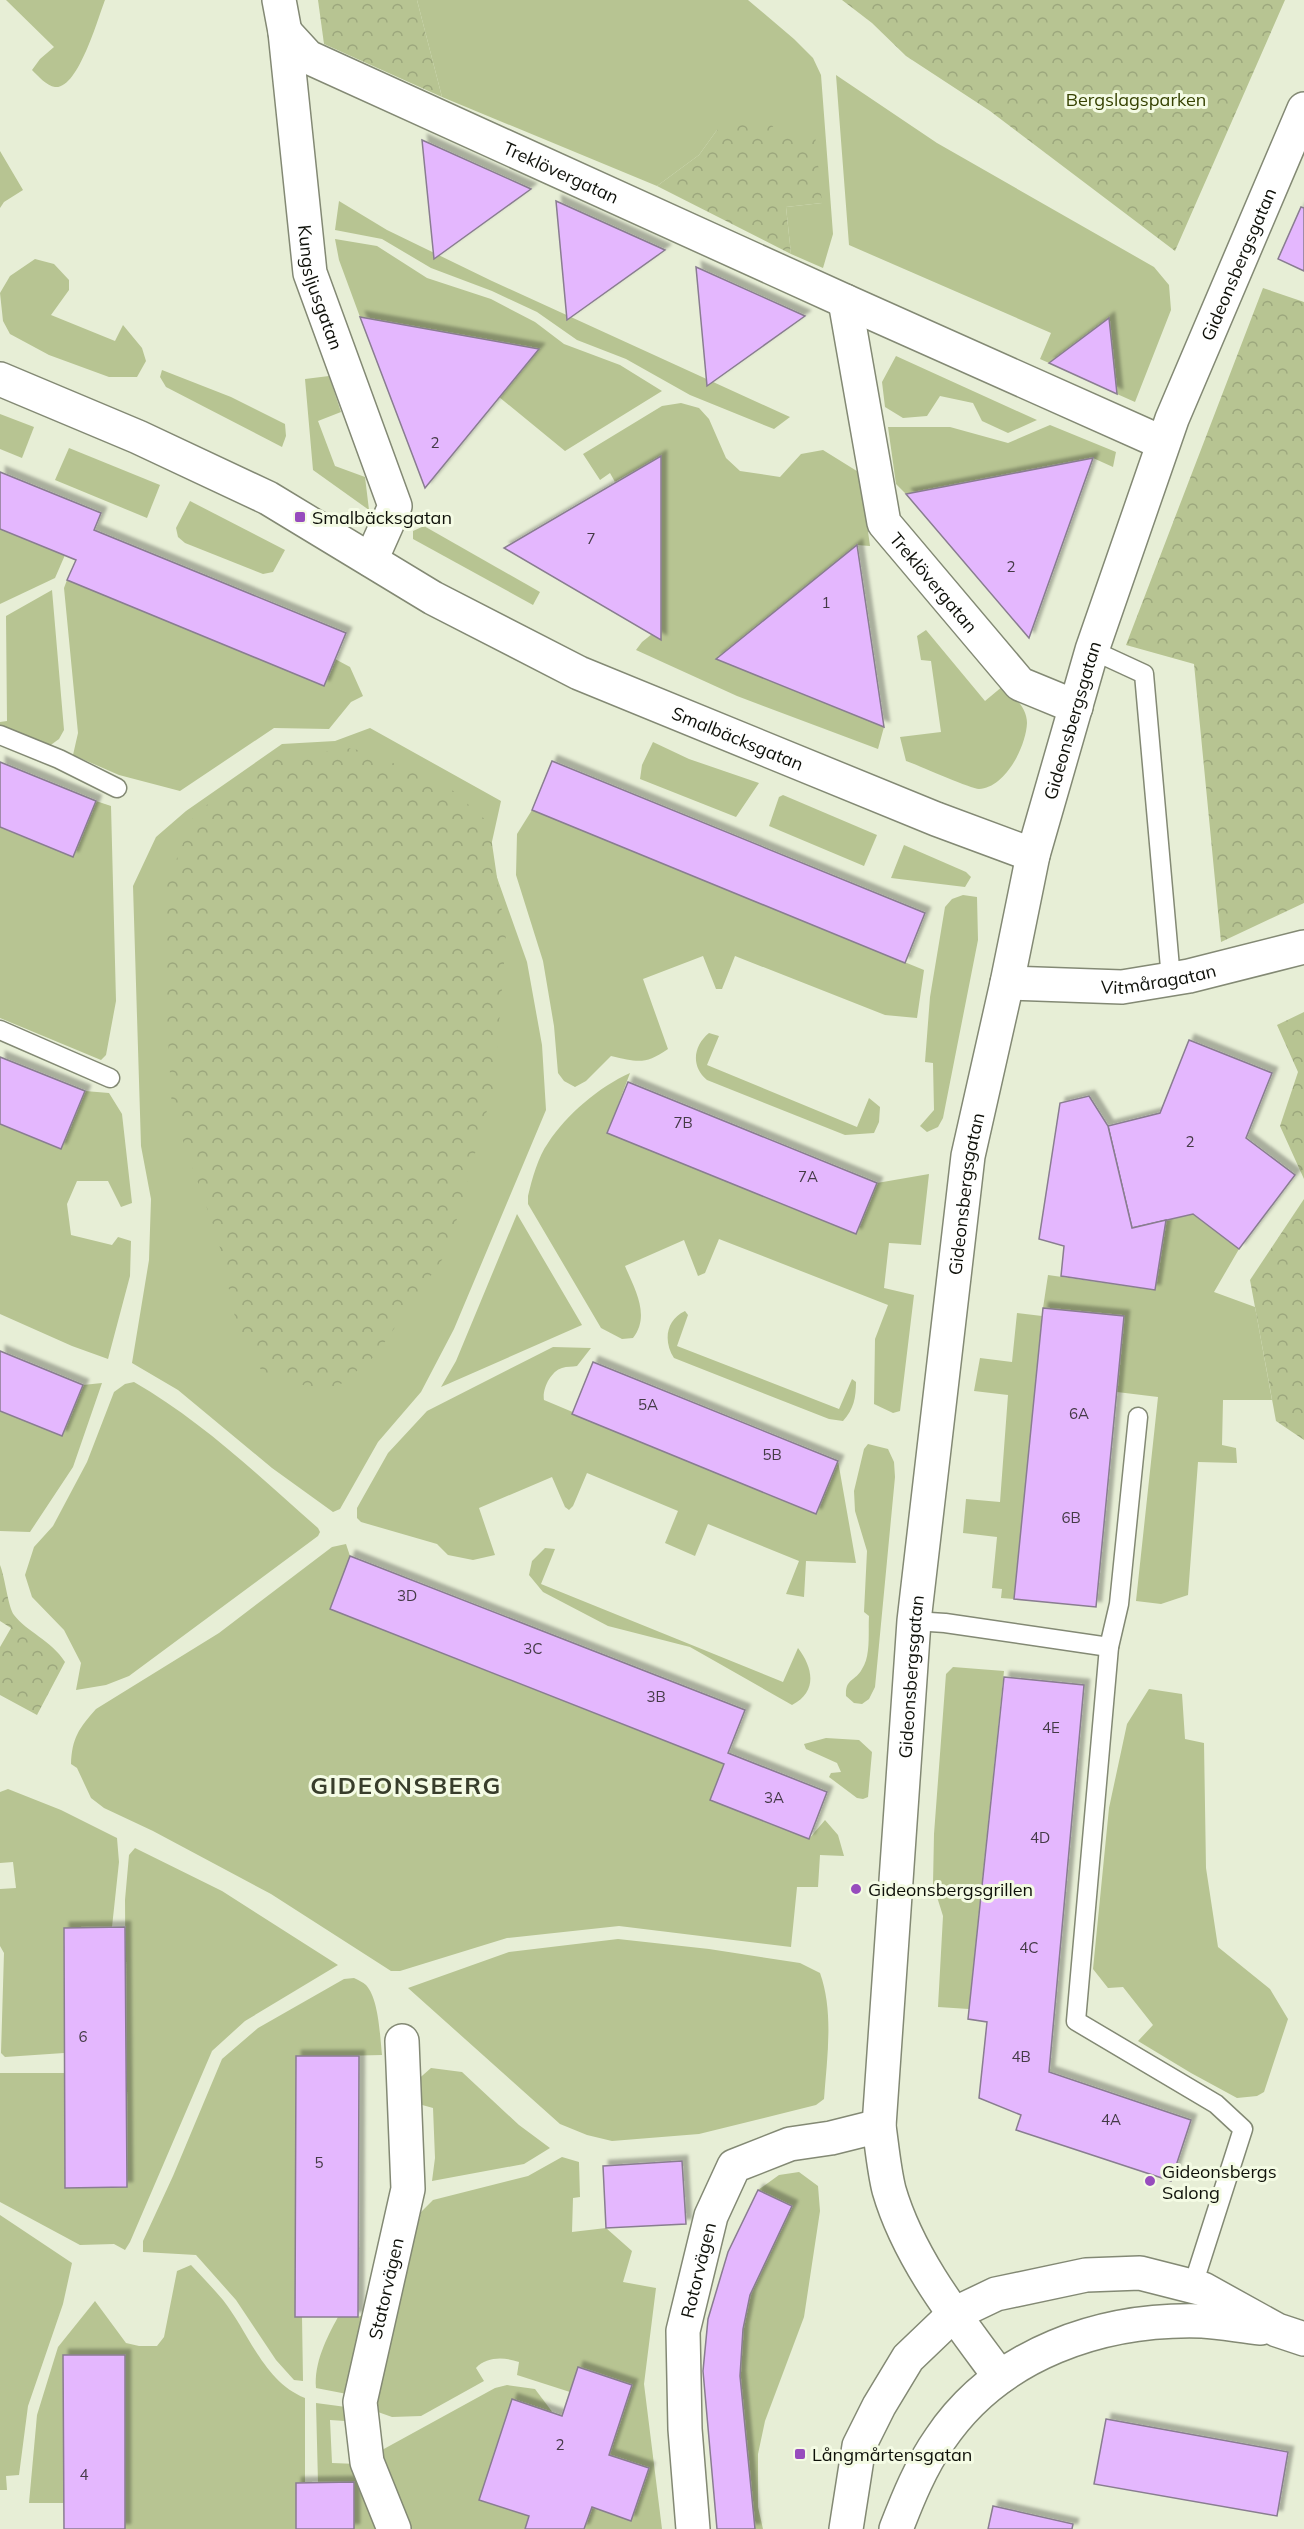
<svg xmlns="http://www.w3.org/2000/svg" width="1304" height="2529" viewBox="0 0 1304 2529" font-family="Mulish,sans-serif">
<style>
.grass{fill:#b7c492}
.forest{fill:url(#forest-crowns)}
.building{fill:#e4b7fe;stroke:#897d90;stroke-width:1.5;filter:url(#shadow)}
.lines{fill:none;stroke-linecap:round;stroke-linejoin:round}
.service-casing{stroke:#838974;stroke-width:21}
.minor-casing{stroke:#838974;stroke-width:36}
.tertiary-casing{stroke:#838974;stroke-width:36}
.service{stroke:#fff;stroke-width:18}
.minor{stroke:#fff;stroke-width:33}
.tertiary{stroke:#fff;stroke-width:33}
.poi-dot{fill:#974cbd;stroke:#f4fbe4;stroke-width:2}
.labels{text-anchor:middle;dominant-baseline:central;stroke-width:6;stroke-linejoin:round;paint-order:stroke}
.number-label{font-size:15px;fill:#443a46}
.park-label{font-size:18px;fill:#364202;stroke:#f4fbe4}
.street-label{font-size:18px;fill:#0e1009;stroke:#f4fbe4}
.poi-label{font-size:18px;fill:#0e1009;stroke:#f4fbe4;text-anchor:start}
.district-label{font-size:24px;font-weight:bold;letter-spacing:1.5px;fill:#383d2b;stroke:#f4fbe4}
</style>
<defs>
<pattern id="forest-crowns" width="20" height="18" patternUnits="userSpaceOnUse" patternTransform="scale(1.5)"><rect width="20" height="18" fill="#b7c492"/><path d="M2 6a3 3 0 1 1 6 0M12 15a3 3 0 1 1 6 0" fill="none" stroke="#9ca77d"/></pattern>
<filter id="shadow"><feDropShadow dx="5.5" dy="-5.5" stdDeviation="1.5" flood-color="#0004"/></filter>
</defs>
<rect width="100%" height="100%" fill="#e7eed6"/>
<g class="grass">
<path d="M6,0H105C98,18 78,90 55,87C47,86 38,76 32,70L40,59L54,47Z"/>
<polygon points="417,0 748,0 794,39 813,58 821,75 833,234 823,268 791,254 786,207 822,203 775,138 717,130 699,155 657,186 442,97"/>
<polygon points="836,75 937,143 1154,267 1169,285 1171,310 1135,402 1117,394 1109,318 1049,363 1040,359 1051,333 849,245"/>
<polygon points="0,151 23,190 4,202 0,208"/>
<polygon points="339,201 387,230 492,281 790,417 774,429 690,395 626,359 577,340 537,312 492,291 431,268 382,239 335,230"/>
<polygon points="335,239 377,246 427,278 491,299 535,322 564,344 620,365 662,391 565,451 499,397 539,349 360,317 339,260"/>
<polygon points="35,259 54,264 69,280 69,290 51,315 115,341 123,325 142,348 146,361 137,377 109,377 49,355 10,334 3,321 0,293 10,276"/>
<polygon points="896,356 1037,420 1008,433 982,421 973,403 940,396 927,416 903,418 885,407 882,382"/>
<polygon points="162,370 231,397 285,424 286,436 282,447 166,387 160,377"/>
<polygon points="329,376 341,412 318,421 335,466 365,477 369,510 313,470 305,379"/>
<polygon points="681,403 699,408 709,419 726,458 740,471 780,477 801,454 823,450 860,473 870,546 857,545 717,659 884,727 878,749 737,696 636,650 642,642 652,634 661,639 661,456 615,482 610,473 600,480 583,454 662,406"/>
<polygon points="0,414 34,427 22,458 0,449"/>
<polygon points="1050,425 1116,452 1113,467 1093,458 906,494 896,484 888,427 950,427 1008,443"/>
<polygon points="69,448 160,485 147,518 55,480"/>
<polygon points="190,501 285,550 273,572 263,574 185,543 178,537 176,528"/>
<polygon points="424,526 540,592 533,605 413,539 413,531"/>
<polygon points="0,529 65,555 55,578 0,604"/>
<polygon points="67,580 324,685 335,659 350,667 363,696 351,702 329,729 274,728 180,791 119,775 73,755 78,733 64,588"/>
<polygon points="52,590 64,730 59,739 48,747 0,728 0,722 7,721 6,616"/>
<path d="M926,630L985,701L1003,686C1013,696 1027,707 1027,723C1026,747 1005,788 979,789C971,789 918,765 906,761L900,737L941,732L931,661L921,660L917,636Z"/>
<polygon points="370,728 501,801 489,855 527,962 542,1045 546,1110 454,1329 421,1392 378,1442 340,1509 333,1512 272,1468 178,1390 132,1363 149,1260 151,1199 141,1146 133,886 156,837 186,811 282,744 335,741"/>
<polygon points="653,742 689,759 759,783 736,817 640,779 642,765"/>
<polygon points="783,795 877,835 864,866 769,826 779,797"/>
<polygon points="96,801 111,806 116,1001 106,1055 101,1060 0,1018 0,827 73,857"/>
<path d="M532,810L924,970L917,1018L885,1015L735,956L722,989H716L703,956L643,979L668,1049C645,1065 638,1062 611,1056L586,1081L575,1087L564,1081L558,1073L554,1026L543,961L516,875L517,834Z"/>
<polygon points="904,845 966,872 971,877 965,887 891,878"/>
<polygon points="963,895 977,897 978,940 943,1118 938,1127 927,1132 920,1126 934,1110 933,1063 925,1062 930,997 945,907 952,899"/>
<path d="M709,1033L719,1036L707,1065L857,1127L869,1098L880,1107L879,1122L874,1133L845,1135L707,1080C690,1066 694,1045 709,1033Z"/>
<path d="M630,1073L608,1132L856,1234L877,1183L929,1174L921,1245L889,1243L884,1288L914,1295L900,1411L893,1413L874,1404L875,1339L888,1305L719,1239L705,1273L698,1276L684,1240L625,1266C634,1288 651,1315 633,1338L622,1339L601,1328L528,1204V1196C532,1179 538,1157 548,1143C567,1114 599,1087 630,1073Z"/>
<polygon points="85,1091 109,1093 122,1114 132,1203 121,1207 108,1181 77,1181 67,1204 71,1235 112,1245 118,1237 131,1241 130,1276 108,1359 72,1346 0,1314 0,1124 61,1149"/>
<polygon points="517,1214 582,1325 441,1387 456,1361"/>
<polygon points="1193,1214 1239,1249 1214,1292 1255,1307 1272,1400 1223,1400 1222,1445 1236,1448 1237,1463 1198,1462 1188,1595 1161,1604 1136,1601 1158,1397 1117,1392 1124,1316 1043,1308 1048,1275 1155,1290 1166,1220"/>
<path d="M685,1311L688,1315L677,1346L839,1409L852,1379L856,1382C856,1397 854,1409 843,1421L829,1419L674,1358C663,1341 666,1320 685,1311Z"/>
<polygon points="1017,1313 1042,1316 1014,1599 1001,1598 1002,1589 992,1588 997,1537 963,1533 966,1499 1000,1502 1008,1395 974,1391 980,1358 1012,1362"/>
<path d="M553,1347L591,1348L577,1366C572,1367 567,1366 562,1368C551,1371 542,1389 544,1400L816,1514L838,1461L856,1563L806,1561L804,1597L786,1594L799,1561L708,1524L695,1556L665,1543L678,1511L587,1473L573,1506L569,1510L565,1507L552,1477L479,1508L495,1555L473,1560L448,1555L437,1544L361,1522L357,1518V1508L388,1453L427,1411Z"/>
<path d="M134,1382C202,1421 260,1477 318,1528L320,1532L318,1536L129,1676L106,1685L76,1690L81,1663L64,1630L32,1597L25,1575L34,1547L53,1526L87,1462L114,1392L125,1384Z"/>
<polygon points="102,1383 73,1467 30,1532 0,1531 0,1411 62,1436 83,1385"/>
<path d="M868,1444L888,1449L894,1462L895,1477L875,1687L869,1699L862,1704L854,1703L846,1696C845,1678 855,1682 862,1669C871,1656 868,1632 869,1616L864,1612L867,1551L855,1511L854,1491L864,1449Z"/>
<path d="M346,1544L350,1556L330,1609L724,1764L710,1800L809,1839L825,1820L838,1835L844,1856L820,1855L818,1887H797L791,1947L619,1926L507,1938L400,1971H391L271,1894L153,1831L104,1808L91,1798L77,1768L71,1764C72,1738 79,1728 96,1709L219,1633L332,1547Z"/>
<path d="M545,1548L555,1549L541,1584L783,1682L798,1648C813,1668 818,1691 792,1705L690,1647L608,1626L543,1592L529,1575L532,1561Z"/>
<polygon points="953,1667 1004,1671 969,2009 938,2007 943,1916 933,1884 934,1834 946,1674"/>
<polygon points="1149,1689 1182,1694 1185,1739 1204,1743 1206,1868 1218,1947 1270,1989 1288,2019 1264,2092 1257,2096 1237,2098 1191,2073 1138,2041 1153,2025 1123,1987 1108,1988 1093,1969 1109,1808 1127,1724"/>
<polygon points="826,1738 859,1740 872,1752 868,1797 863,1799 857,1798 829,1777 831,1773 841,1772 837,1763 806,1749 804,1744"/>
<polygon points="8,1789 61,1810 117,1838 119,1862 112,1927 64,1928 64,2053 5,2057 1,2053 4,1953 0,1946 0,1889 16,1888 13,1862 0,1863 0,1792"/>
<polygon points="135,1848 222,1891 338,1965 245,2021 212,2051 130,2242 125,2250 114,2244 80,2245 0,2202 0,2073 64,2073 65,2188 127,2187 125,1900 129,1855"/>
<path d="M618,1939L709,1949L800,1963L820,1973C834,2012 827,2058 824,2099L816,2105L699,2134L612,2141L587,2135L560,2124L408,1988L509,1952Z"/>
<path d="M354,1978C358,1980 363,1982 366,1985C379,1999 380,2037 382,2055L296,2057L295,2316L302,2317L303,2381L294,2380L276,2360L236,2300L196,2255L143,2252V2241L173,2176L222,2059L258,2028L344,1979Z"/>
<polygon points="431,2068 462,2072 519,2125 550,2148 524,2164 432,2181 435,2158 433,2108 415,2103 415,2082"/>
<path d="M562,2157L579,2162L580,2197L573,2198L572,2232L606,2228L632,2251L623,2282L656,2288L644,2384L662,2529H584L592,2507L631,2520L648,2468L609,2455L631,2385L579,2367L570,2392L517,2375L519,2362C505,2357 487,2356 476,2368L484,2381L421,2416L392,2417L378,2412L376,2379L421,2212L433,2200L528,2176Z"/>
<polygon points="799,2172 818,2186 820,2211 804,2317 765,2421 758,2454 758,2507 763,2529 755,2529 740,2376 743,2329 750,2295 792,2206 758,2190 779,2175"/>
<polygon points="0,2215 72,2263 63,2304 28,2406 19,2475 6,2476 7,2490 0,2490"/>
<path d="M191,2265C202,2277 213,2288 223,2300C249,2333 264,2382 305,2398V2482L296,2483V2529H125V2355H64V2503H29L37,2415L58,2347L95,2301L126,2343L139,2346H157L164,2337L177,2271Z"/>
<path d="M369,2312L347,2394L316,2388C314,2363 326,2339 338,2317H358Z"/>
<polygon points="507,2385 535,2389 553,2413 480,2500 529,2516 525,2529 405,2529 381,2464 382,2450 495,2388"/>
<polygon points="316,2403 346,2407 345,2421 330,2420 332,2463 358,2464 381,2529 354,2529 354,2483 318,2483"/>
</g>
<g class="forest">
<polygon points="318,0 417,0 442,97 324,44"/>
<polygon points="842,0 1285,0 1175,251 990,111 906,56 872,23"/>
<polygon points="746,117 773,126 775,138 815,134 822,203 786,207 791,254 657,186 699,155 717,130"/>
<polygon points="1263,288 1304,302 1304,903 1221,942 1194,664 1126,645"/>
<polygon points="352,748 442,781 489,823 506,939 494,1085 448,1251 375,1356 330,1393 263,1373 238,1331 218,1239 172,1110 165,983 165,888 195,813 274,759"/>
<polygon points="1304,1012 1304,1179 1280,1126 1298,1072 1277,1025"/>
<polygon points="1304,1199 1304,1440 1276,1421 1250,1280"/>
<path d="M0,1565C5,1577 8,1607 14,1615C27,1632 51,1640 65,1662L37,1715L0,1695V1647L11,1628L0,1621Z"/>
</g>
<g class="building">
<polygon points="422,140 531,189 434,259"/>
<polygon points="556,201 665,250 567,320"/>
<polygon points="1301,207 1304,208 1304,271 1278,259"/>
<polygon points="696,267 805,316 707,386"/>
<polygon points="360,317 539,349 425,488"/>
<polygon points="1109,318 1117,394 1049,363"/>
<polygon points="661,456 661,640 504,548"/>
<polygon points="1093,458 1029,638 906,494"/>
<polygon points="0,472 101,513 94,530 346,633 324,686 67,580 76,560 0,529"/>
<polygon points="857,545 884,727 716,659"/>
<polygon points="552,761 925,913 905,963 532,810"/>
<polygon points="0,762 96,801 73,857 0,827"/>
<polygon points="1189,1040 1272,1073 1246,1138 1295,1175 1239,1249 1193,1214 1132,1228 1108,1126 1160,1113"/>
<polygon points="0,1057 85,1091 61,1149 0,1124"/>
<polygon points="628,1082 877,1183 856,1234 607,1133"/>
<polygon points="1089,1096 1108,1126 1132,1228 1166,1220 1155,1290 1061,1276 1064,1246 1039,1239 1060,1103"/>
<polygon points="1043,1308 1124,1316 1096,1607 1014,1599"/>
<polygon points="0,1351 83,1385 62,1436 0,1411"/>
<polygon points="593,1362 838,1461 816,1514 572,1414"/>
<polygon points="350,1556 745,1710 728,1753 827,1792 809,1839 710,1800 724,1764 330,1609"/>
<polygon points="1004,1677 1084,1685 1049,2072 1191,2120 1171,2181 1016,2130 1021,2115 979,2098 987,2022 968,2019"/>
<polygon points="125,1927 127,2187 65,2188 64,1928"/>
<polygon points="296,2056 359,2056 358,2317 295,2317"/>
<polygon points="682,2161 686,2224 606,2228 603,2166"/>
<polygon points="758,2190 792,2206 750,2295 743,2329 740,2376 755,2529 717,2529 703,2371 708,2319 728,2252"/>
<polygon points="63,2355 125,2355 125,2529 64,2529"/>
<polygon points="578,2367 632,2385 609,2455 649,2468 631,2521 592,2507 584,2529 525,2529 529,2516 479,2500 512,2399 562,2416"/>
<polygon points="1106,2419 1288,2452 1277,2516 1094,2484"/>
<polygon points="354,2482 354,2529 296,2529 296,2483"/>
<polygon points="993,2506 1073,2524 1072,2529 988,2529"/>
</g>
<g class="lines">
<g class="service-casing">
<g id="service">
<polyline points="1092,650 1144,674 1171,979"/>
<polyline points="0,735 59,759 117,788"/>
<polyline points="0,1030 110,1078"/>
<polyline points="1138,1417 1119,1604 1109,1647 1076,2021 1216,2104 1243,2129 1193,2285"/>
<polyline points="914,1621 945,1623 1109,1647"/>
</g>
</g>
<g class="minor-casing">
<g id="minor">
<path id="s1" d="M279,0L285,32L310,273L395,506L371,560"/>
<path id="s2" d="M285,32L308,57L845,301L1163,443"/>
<path id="s3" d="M845,301L884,523L1020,684L1076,707"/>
<path id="s4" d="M0,379L138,437L268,498L433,598L579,673L936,819L1033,855"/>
<path id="s5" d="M1007,983L1122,987L1189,976L1304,947"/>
<path id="s6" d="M1000,2377C958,2320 909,2259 889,2190C884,2170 882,2147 879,2126L914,1621L968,1156L1007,983L1033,855L1092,650L1172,419L1304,109"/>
<path id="s7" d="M394,2529L367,2462L360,2402L408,2189L402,2041"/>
<path id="s8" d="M693,2529L685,2429L683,2331L711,2216L734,2166L790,2144L831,2138L879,2126"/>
</g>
</g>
<g class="tertiary-casing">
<g id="tertiary">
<polyline points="846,2529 859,2446 879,2406 908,2358 954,2314 996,2294 1086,2275 1140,2273 1203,2289 1277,2330 1304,2339"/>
<path d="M896,2529C908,2498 921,2466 940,2439C998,2353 1102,2318 1202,2321C1221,2322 1241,2326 1261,2328"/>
</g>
</g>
<use href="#service" class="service"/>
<use href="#minor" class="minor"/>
<use href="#tertiary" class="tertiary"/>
</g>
<g class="poi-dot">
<rect x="294" y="511" width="12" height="12" rx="3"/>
<circle cx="856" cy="1889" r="6"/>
<circle cx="1150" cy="2181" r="6"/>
<rect x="794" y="2448" width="12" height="12" rx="3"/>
</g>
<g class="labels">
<g class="number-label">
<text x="435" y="442">2</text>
<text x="591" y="538">7</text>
<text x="1011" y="566">2</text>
<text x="826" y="602">1</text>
<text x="683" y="1122">7B</text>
<text x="1190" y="1141">2</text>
<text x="808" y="1176">7A</text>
<text x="648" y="1404">5A</text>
<text x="1079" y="1413">6A</text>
<text x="772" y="1454">5B</text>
<text x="1071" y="1517">6B</text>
<text x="407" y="1595">3D</text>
<text x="533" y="1648">3C</text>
<text x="656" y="1696">3B</text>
<text x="1051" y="1727">4E</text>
<text x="774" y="1797">3A</text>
<text x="1040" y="1837">4D</text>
<text x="1029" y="1947">4C</text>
<text x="83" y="2036">6</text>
<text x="1021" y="2056">4B</text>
<text x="1111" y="2119">4A</text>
<text x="319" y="2162">5</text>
<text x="560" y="2444">2</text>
<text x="84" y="2474">4</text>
</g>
<g class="park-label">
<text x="1136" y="99">Bergslagsparken</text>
</g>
<g class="street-label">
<text stroke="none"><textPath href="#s2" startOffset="312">Treklövergatan</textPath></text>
<text stroke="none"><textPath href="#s6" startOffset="2192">Gideonsbergsgatan</textPath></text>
<text stroke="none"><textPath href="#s1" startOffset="291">Kungsljusgatan</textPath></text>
<text stroke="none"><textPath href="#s3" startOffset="303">Treklövergatan</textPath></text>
<text stroke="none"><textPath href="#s6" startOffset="1706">Gideonsbergsgatan</textPath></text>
<text stroke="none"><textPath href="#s4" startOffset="822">Smalbäcksgatan</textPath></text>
<text stroke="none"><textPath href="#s5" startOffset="152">Vitmåragatan</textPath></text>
<text stroke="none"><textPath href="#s6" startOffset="1220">Gideonsbergsgatan</textPath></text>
<text stroke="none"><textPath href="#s6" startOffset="734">Gideonsbergsgatan</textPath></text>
<text stroke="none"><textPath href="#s8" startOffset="261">Rotorvägen</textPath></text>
<text stroke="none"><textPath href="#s7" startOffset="249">Statorvägen</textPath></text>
</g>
<g class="poi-label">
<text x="312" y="517">Smalbäcksgatan</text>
<text x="868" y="1889">Gideonsbergsgrillen</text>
<text x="1162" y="2171">Gideonsbergs<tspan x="1162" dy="21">Salong</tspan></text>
<text x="812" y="2454">Långmårtensgatan</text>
</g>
<g class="district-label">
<text x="406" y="1785">GIDEONSBERG</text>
</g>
</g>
</svg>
